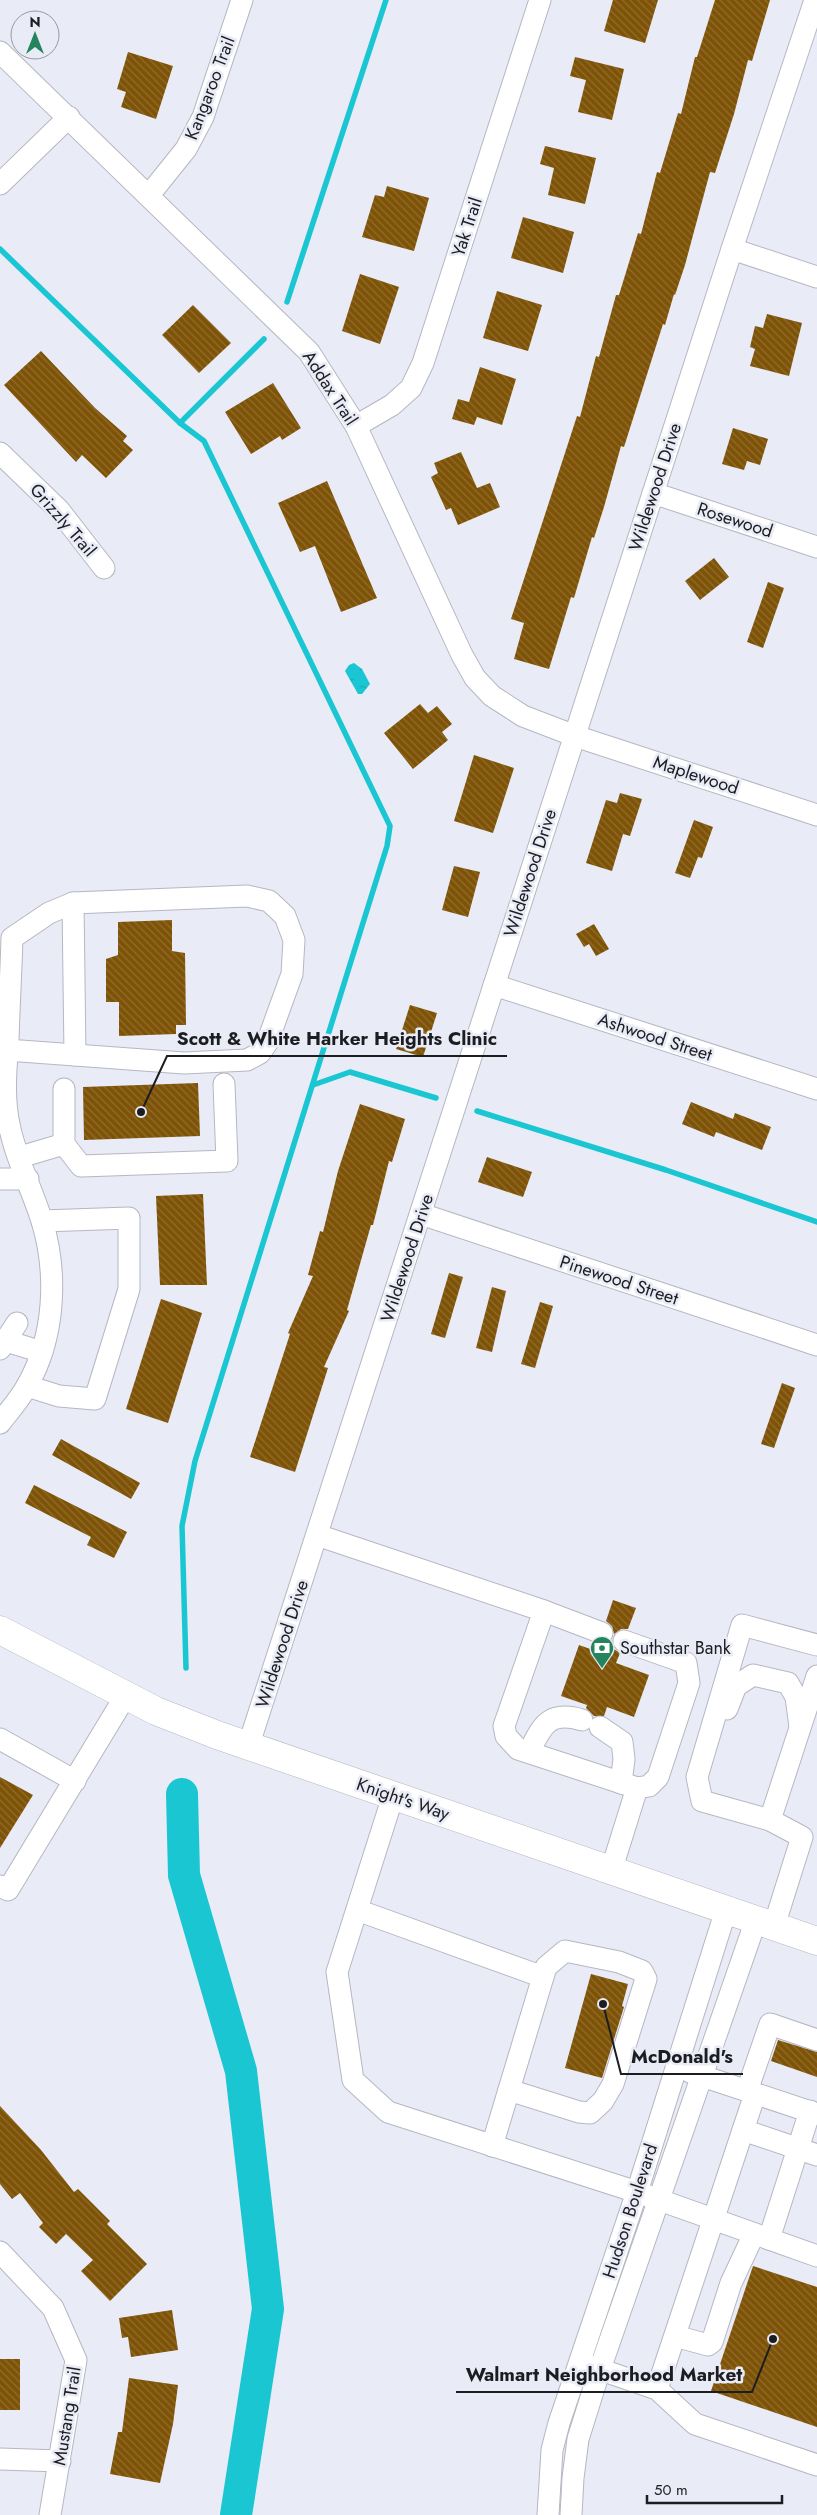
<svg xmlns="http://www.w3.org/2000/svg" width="817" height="2515" viewBox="0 0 817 2515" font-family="Jost,sans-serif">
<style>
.water{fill:url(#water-ripples)}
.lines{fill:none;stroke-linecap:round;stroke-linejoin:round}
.stream{stroke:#19c6d2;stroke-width:5.5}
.river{stroke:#19c6d2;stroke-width:32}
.building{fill:url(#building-back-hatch)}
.minor-casing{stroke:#b5b7c2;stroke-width:23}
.major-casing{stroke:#b5b7c2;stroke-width:29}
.minor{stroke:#fff;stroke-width:21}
.major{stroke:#fff;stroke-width:28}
.labels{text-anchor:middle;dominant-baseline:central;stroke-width:5;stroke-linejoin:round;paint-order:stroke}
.street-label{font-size:18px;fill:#1c1d21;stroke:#e9ebf6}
.poi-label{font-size:18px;fill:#1c1d21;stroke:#e9ebf6;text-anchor:start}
.leader{fill:none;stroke:#1c1d21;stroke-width:2}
.callout-dot{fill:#1c1d21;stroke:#e9ebf6;stroke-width:2}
.callout-label{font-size:19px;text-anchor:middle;font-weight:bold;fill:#1c1d21;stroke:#e9ebf6;stroke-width:5;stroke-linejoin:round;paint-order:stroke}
</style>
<defs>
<pattern id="water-ripples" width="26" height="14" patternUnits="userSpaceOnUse" patternTransform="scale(1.25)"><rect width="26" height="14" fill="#19c6d2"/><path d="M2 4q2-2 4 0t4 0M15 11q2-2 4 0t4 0" fill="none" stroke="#16aab4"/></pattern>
<pattern id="building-back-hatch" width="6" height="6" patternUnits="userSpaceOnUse" patternTransform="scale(1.25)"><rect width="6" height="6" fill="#7f5305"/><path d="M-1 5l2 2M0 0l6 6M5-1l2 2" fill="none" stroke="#8e6d33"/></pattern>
</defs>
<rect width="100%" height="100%" fill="#e9ebf6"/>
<polygon class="water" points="354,663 362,669 370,684 362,694 358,694 345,671 349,665"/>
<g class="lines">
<g class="stream">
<polyline points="0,249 180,423 204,441 390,826 387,846 195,1461 182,1526 186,1668"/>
<polyline points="287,302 386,0"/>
<polyline points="180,423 264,339"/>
<polyline points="313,1085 350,1072 436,1098"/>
<polyline points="477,1111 666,1170 817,1222"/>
</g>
<polyline class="river" points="182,1794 184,1875 241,2071 268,2309 236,2515"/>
</g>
<g class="building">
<polygon points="613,0 658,0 645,43 604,31"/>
<polygon points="715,0 770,0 752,61 748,60 734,114 715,173 710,172 685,265 675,295 674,294 665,325 663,324 624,447 621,446 604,507 594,538 592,537 574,598 571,597 549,669 514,659 524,623 511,619 577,416 580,417 596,356 599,357 616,295 619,295 638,233 641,234 657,172 660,173 678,113 681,114 695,57 697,57"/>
<polygon points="128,52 173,66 156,119 121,107 126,92 117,89"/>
<polygon points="575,57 624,69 612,120 578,112 586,80 570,76"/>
<polygon points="545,146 596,158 585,204 548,195 554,168 540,164"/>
<polygon points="387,186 429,198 414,251 362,237 375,195 384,197"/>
<polygon points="523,217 574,232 563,273 511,258"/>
<polygon points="360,274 399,287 380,344 342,331"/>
<polygon points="497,291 542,305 528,351 483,338"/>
<polygon points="193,305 231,343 199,373 162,335"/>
<polygon points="767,314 802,323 789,376 750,366 755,349 750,347 755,326 763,328"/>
<polygon points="41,351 95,408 127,436 123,441 133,450 106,478 82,455 76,462 4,385"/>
<polygon points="480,367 516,379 502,425 477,417 474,425 452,419 458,399 469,402"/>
<polygon points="273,383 301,428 282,440 280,436 251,454 225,412"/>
<polygon points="733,428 768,439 760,465 747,461 744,470 722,464"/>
<polygon points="461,452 477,488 490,483 500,507 458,525 451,508 446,510 431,477 438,473 434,463"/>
<polygon points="327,481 377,598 341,612 315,546 300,552 278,503"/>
<polygon points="714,558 729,577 700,600 685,581"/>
<polygon points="768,582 784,588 763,648 747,642"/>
<polygon points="420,704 428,713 437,706 452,724 442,732 448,740 413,769 384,733"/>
<polygon points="474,755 514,768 493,833 454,821"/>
<polygon points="620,793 642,799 630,836 623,834 612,871 586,863 606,800 617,803"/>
<polygon points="694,820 713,827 702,858 698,857 690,878 675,873"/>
<polygon points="454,866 480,872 468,917 442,910"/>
<polygon points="172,920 172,951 185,953 186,1025 176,1025 176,1034 119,1036 119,1002 106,1002 106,959 118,955 118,922"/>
<polygon points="594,924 609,949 596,956 589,944 584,947 576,934"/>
<polygon points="410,1005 437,1013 423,1057 396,1049"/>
<polygon points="198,1083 200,1136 84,1140 83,1087"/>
<polygon points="691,1102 733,1119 735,1113 771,1127 762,1150 716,1132 714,1137 682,1124"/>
<polygon points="360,1104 405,1119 392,1162 389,1161 373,1225 371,1225 347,1310 349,1311 324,1367 328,1368 295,1472 250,1457 290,1334 288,1333 313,1276 308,1275 320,1231 323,1232 338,1171"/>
<polygon points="487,1157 532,1172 523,1197 478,1182"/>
<polygon points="203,1194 207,1285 160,1285 156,1196"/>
<polygon points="449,1273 463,1277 445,1338 431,1334"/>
<polygon points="492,1287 506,1291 492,1352 476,1348"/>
<polygon points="161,1299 202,1313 168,1423 126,1409"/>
<polygon points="540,1302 553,1306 535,1368 521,1364"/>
<polygon points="782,1383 795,1388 774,1448 761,1444"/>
<polygon points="61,1439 140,1483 131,1499 52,1455"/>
<polygon points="34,1485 127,1532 114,1558 87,1545 91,1537 25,1503"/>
<polygon points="613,1600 636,1608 628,1629 621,1629 614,1634 612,1626 606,1621"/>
<polygon points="612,1640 614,1649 620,1653 616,1663 649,1675 634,1717 607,1707 604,1716 594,1716 586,1708 587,1705 561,1696 579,1645 596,1651 598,1645 604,1645"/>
<polygon points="0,1777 33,1795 0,1848"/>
<polygon points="591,1974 628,1984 622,2006 624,2007 602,2078 565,2068"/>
<polygon points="778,2040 817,2052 817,2077 771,2061"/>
<polygon points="0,2106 41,2150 74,2192 78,2189 110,2221 107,2224 147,2264 110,2301 81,2271 93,2260 66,2234 56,2244 39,2227 43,2223 20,2193 12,2199 0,2184"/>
<polygon points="753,2266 817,2287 817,2427 711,2391"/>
<polygon points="172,2310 178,2350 131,2357 128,2337 122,2338 119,2318"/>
<rect x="0" y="2359" width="20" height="51"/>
<polygon points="129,2378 178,2385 173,2424 160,2483 110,2474 118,2432 122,2432"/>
</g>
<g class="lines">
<g class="minor-casing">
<g id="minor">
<polyline points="0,52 309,352 356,426 462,655 475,678 492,696 523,716 575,736 817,815"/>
<polyline points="0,184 69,117"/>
<polyline points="149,195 186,149 203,117 242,0"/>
<polyline points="732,249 817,277"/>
<polyline points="356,426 392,405 411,388 423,363 540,0"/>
<polyline points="0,453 59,510 104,568"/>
<polyline points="653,493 817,547"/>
<polyline points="73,903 75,1055"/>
<polyline points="494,985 817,1089"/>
<polyline points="64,1089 64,1144 81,1166 227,1161 224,1084"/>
<polyline points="20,1157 64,1144"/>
<polyline points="0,1179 28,1179"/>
<polyline points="421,1214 817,1345"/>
<polyline points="6,1341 42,1352"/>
<polyline points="0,1349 17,1323"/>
<polyline points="27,1386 59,1396 95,1399 129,1289 129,1218 42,1221"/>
<path d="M0,1423C9,1411 20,1399 27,1386C55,1337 58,1274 42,1221C32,1189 15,1157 9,1124C3,1096 6,1068 8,1041C9,1006 11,972 12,938L49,913L73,903L247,896L269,901L285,916L294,940L292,974L267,1043L260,1053L247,1060L184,1063L7,1050"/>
<polyline points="317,1535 544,1611 504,1726 506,1736 518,1749 637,1788 649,1786 658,1777 689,1683 686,1663 624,1641"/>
<polyline points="544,1611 602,1633"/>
<polyline points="727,1709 736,1686 753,1675 788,1683 796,1697 800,1727"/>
<polyline points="600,1727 622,1742 624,1759 621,1783"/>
<polyline points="0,1739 75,1781"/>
<polyline points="248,1747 732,249 815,0"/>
<path d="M529,1752C542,1726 548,1710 582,1720"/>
<polyline points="393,1796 337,1972 353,2080 388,2112 637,2192 817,2256"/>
<polyline points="770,1820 817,1676"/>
<polyline points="611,1871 637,1788"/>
<polyline points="0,1886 8,1890 126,1695"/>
<polyline points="357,1910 543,1977 492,2146"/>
<polyline points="774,1926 802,1837 770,1820 702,1801 697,1777 742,1625 817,1645"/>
<polyline points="690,2072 817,2114"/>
<polyline points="509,2090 579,2112 590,2113 603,2101 613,2084 646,1979 642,1971 619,1962 565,1951 546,1967 543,1977"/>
<polyline points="747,2091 770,2024 817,2040"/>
<polyline points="743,2130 817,2155"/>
<polyline points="769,2239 810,2111"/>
<polyline points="0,2252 53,2308 76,2360 50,2515"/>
<polyline points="675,2336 708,2345 712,2342 731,2283 754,2234"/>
<polyline points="587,2365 657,2389 695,2424 817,2465"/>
<polyline points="657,2389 755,2094"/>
<polyline points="0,2459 60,2461"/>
<polyline points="548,2515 552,2450 559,2423 637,2192 726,1910"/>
<polyline points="571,2515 573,2478 578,2439 600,2369 756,1920"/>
</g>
</g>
<g class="major-casing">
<polyline id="major" points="0,1630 156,1711 217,1735 817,1941"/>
</g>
<use href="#minor" class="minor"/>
<use href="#major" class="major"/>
</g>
<defs>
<g id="bank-pin" transform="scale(1.25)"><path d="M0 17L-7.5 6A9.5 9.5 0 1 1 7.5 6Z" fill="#23845d" stroke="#e9ebf6"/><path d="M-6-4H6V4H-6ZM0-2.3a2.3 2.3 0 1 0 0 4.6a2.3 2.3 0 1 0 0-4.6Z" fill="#fff"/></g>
</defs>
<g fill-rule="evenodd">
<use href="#bank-pin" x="602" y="1648"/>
</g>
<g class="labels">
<g class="street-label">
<text transform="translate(210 88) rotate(-69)">Kangaroo Trail</text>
<text transform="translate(467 227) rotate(-72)">Yak Trail</text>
<text transform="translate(330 388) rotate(57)">Addax Trail</text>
<text transform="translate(655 487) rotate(-72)">Wildewood Drive</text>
<text transform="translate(63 520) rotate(49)">Grizzly Trail</text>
<text transform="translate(735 520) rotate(18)">Rosewood</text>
<text transform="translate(696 775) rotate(18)">Maplewood</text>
<text transform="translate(530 873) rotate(-72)">Wildewood Drive</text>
<text transform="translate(655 1037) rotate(18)">Ashwood Street</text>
<text transform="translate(407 1258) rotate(-72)">Wildewood Drive</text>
<text transform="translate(619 1280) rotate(18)">Pinewood Street</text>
<text transform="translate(282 1644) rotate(-72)">Wildewood Drive</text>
<text transform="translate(403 1799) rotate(19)">Knight's Way</text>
<text transform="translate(630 2211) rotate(-72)">Hudson Boulevard</text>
<text transform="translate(67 2416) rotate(-81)">Mustang Trail</text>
</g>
<g class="poi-label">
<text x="620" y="1648">Southstar Bank</text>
</g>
</g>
<path class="leader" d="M141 1112L167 1056H507M603 2004L621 2074H743M773 2339L752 2392H456"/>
<g class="callout-dot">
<circle cx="141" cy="1112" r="5"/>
<circle cx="603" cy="2004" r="5"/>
<circle cx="773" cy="2339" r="5"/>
</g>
<g class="callout-label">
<text x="337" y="1045">Scott &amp; White Harker Heights Clinic</text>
<text x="682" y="2063">McDonald's</text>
<text x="604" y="2381">Walmart Neighborhood Market</text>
</g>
<g transform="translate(35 35)"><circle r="24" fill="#e9ebf6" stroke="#9799a1"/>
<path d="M0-4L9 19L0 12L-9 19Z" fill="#23845d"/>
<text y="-8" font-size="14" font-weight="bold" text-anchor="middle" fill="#1c1d21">N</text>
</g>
<path d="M647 2495v8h135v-8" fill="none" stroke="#1c1d21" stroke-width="2.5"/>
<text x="654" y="2495" font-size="15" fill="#1c1d21" stroke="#e9ebf6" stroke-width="4" paint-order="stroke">50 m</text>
</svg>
